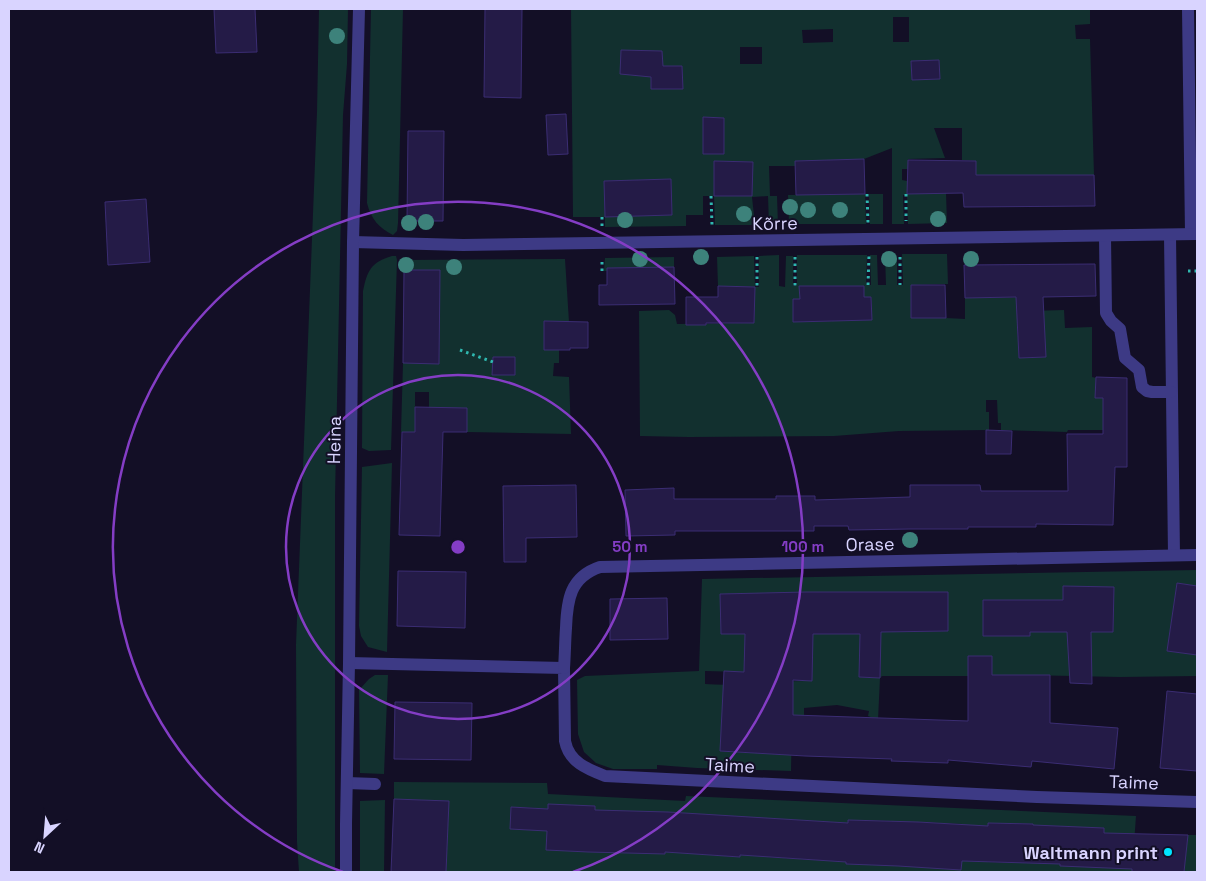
<svg xmlns="http://www.w3.org/2000/svg" width="1206" height="881" viewBox="0 0 1206 881" font-family="'Space Grotesk',sans-serif">
<style>
.green{fill:#12302f;fill-rule:evenodd}
.building{fill:#241b47;stroke:#3b2d73}
.lines{fill:none;stroke-linecap:round;stroke-linejoin:round}
.path{stroke:#2fb8b0;stroke-width:3;stroke-dasharray:2.5 4;stroke-linecap:butt}
.service{stroke:#3d3a85;stroke-width:12}
.minor{stroke:#3d3a85;stroke-width:12}
.tree{fill:#3d827b}
.ring{fill:none;stroke:#843dc5;stroke-width:2.5}
.poi-dot{fill:#00e5ff;stroke:#130f26;stroke-width:2}
.labels{text-anchor:middle;dominant-baseline:central;stroke-width:4;stroke-linejoin:round;paint-order:stroke}
.street-label{font-size:18px;fill:#d9d4ff;stroke:#130f26}
.poi-label{font-size:18px;font-weight:bold;fill:#d9d4ff;stroke:#130f26;text-anchor:end}
.centre{fill:#843dc5;stroke:#130f26;stroke-width:2.5}
.ring-label{font-size:15px;text-anchor:middle;font-weight:bold;fill:#843dc5;stroke:#130f26;stroke-width:4;stroke-linejoin:round;paint-order:stroke}
</style>
<rect width="100%" height="100%" fill="#130f26"/>
<g class="green">
<polygon points="319,9 348,9 347,64 343,115 335,497 335,872 299,872 297,842 296,645 317,112"/>
<path d="M371,9H403L398,223L397,231L393,235C379,228 371,219 367,203Z"/>
<path d="M571,9H1090V24L1075,25L1076,39H1090L1094,175H976V161L962,160V128H934L945,158L908,159V169H902V180L907,181L908,194L946,193L947,223L908,224L907,195H903L904,224H892V148L864,159L795,161V166H769L770,196H777L778,225H769L768,196L752,197L755,225H715L714,196H703V215H686V226L605,227V217H573ZM893,17H909V42H893ZM833,29V42L803,43L802,30ZM740,47H762V64H740ZM939,60L940,79L912,80L911,61ZM682,66L683,88L652,89L651,67ZM703,117L724,118V153ZM714,161L752,162V196H714ZM671,179L672,215L605,217L604,181Z"/>
<polygon points="865,194 866,224 789,224 788,195"/>
<polygon points="869,194 883,194 883,224 870,224"/>
<path d="M902,254H947L948,284L911,285V318H946L965,319V298L1030,297L1031,311L1064,310L1065,328L1092,327V377L1096,378L1095,398H1103V430H1068L1067,432L1001,430V423H998L997,400H986V412H989V430L899,431L834,436L689,437L640,436L639,311L669,310L675,315L677,324L754,323L755,287L718,286L717,257L754,256L755,287H759V256L779,255V286L785,287L786,256H793V286H797V255H867L866,285H871L870,255H877L878,285H886L885,255H897V285H903ZM800,286H863L864,297H871L872,308L865,320L800,322L793,299H800ZM1044,322L1045,357L1019,358L1017,323Z"/>
<path d="M392,256H396L397,260L391,450L369,451L362,448L363,291C367,271 371,262 392,256Z"/>
<polygon points="674,257 674,267 607,268 607,271 604,271 605,258"/>
<path d="M565,259L569,322L544,321V349L559,350V363H554L553,376L569,377L571,434L467,432V408H443V432H401L403,363H439L440,271L404,270L405,260ZM493,357H515V375H493ZM415,392H429V421H415Z"/>
<polygon points="392,463 387,652 368,647 361,636 359,626 362,467"/>
<path d="M1197,570V586L1177,583L1167,651L1197,655V676L1120,677L1024,675L992,677V656H969L968,676H882L880,678L878,720L868,716L869,711L837,705L804,708V719L792,718L791,771L697,768L657,765V769H613L596,763L584,752L578,734L577,680L585,676L699,671L702,579ZM1063,587H1114L1113,632H1063ZM894,592H948V631L895,632ZM805,593L860,634H805ZM720,594L776,633L721,634ZM983,600H1029L1030,636H983ZM860,653L881,654L880,678L859,677ZM744,661L812,681C776,680 741,687 705,684V671L744,672ZM722,715L776,754L720,751Z"/>
<polygon points="375,675 388,675 384,774 360,773 359,690 369,679"/>
<path d="M394,782L547,783L548,794L685,801L686,796L1136,816L1132,872H446L449,801L394,799ZM511,807L537,808L536,830L510,829ZM698,814L742,817L740,857L696,854ZM771,818L815,860L768,857ZM848,820L892,821V822L846,863ZM918,822L963,824L964,825L915,867ZM989,823L1033,824L1031,863L987,862ZM1062,827L1104,828L1103,868Z"/>
<polygon points="385,800 384,872 360,872 360,801"/>
<polygon points="1188,835 1197,835 1197,872 1184,872"/>
</g>
<g class="building">
<polygon points="214,9 255,9 257,52 216,53"/>
<polygon points="485,9 522,9 521,98 484,97"/>
<polygon points="621,50 662,51 663,66 682,66 683,89 651,89 651,77 620,74"/>
<polygon points="939,60 940,79 912,80 911,61"/>
<polygon points="566,114 568,154 548,155 546,115"/>
<polygon points="703,117 724,118 724,154 703,154"/>
<polygon points="408,131 444,131 443,221 407,221"/>
<polygon points="864,159 865,194 796,195 795,161"/>
<polygon points="908,160 976,161 976,175 1094,175 1095,206 964,207 963,193 907,194"/>
<polygon points="714,161 753,162 752,196 714,196"/>
<polygon points="671,179 672,215 605,217 604,181"/>
<polygon points="146,199 150,262 108,265 105,202"/>
<polygon points="1095,264 1096,296 1043,297 1046,357 1019,358 1016,297 965,298 964,265"/>
<polygon points="674,267 675,304 599,305 599,285 607,285 607,268"/>
<polygon points="404,270 440,270 439,364 403,363"/>
<polygon points="911,285 945,285 946,318 911,318"/>
<polygon points="718,286 755,287 754,323 706,323 706,325 686,325 686,297 718,297"/>
<polygon points="799,286 864,286 864,297 871,297 872,320 793,322 793,299 800,299"/>
<polygon points="544,321 588,322 588,348 570,348 570,350 544,350"/>
<polygon points="493,357 515,357 515,375 492,375"/>
<polygon points="1096,377 1127,378 1127,467 1115,467 1113,525 1036,524 1036,527 968,527 968,529 910,529 849,530 848,526 814,526 814,531 675,531 675,535 626,536 625,490 674,488 674,499 776,499 776,496 815,496 815,500 910,497 910,485 980,485 981,491 1068,491 1067,434 1103,434 1103,398 1095,398"/>
<polygon points="415,407 467,408 467,432 443,432 440,536 399,535 402,432 415,432"/>
<polygon points="986,430 1012,431 1011,454 986,454"/>
<polygon points="576,485 577,537 526,538 526,562 504,562 503,486"/>
<polygon points="398,571 466,572 465,628 397,626"/>
<polygon points="1177,583 1197,586 1197,655 1167,651"/>
<polygon points="1063,586 1114,587 1113,632 1091,632 1092,684 1070,683 1067,632 1030,632 1030,636 983,636 983,600 1063,600"/>
<polygon points="806,592 948,592 948,631 881,632 880,678 859,677 860,634 813,634 812,681 793,680 793,715 968,721 968,656 992,656 992,675 1050,675 1050,723 1118,728 1114,769 1032,761 1031,767 948,760 948,763 891,761 892,759 805,756 720,751 724,671 744,672 745,634 721,634 720,594"/>
<polygon points="667,598 668,639 610,640 610,599"/>
<polygon points="1167,691 1197,694 1197,771 1160,768"/>
<polygon points="395,702 472,703 471,760 394,759"/>
<polygon points="394,799 449,801 446,872 391,872"/>
<polygon points="548,804 595,806 595,810 668,812 848,823 848,820 918,822 988,826 988,823 1033,824 1033,825 1104,828 1104,833 1188,835 1184,872 1132,872 1132,869 1060,866 1060,864 962,861 961,870 898,866 846,864 846,862 740,855 740,857 665,852 665,854 588,852 546,850 547,831 510,829 511,807 548,809"/>
</g>
<g class="lines">
<g class="path">
<polyline points="867,194 868,223"/>
<polyline points="906,194 906,221"/>
<polyline points="711,196 712,225"/>
<polyline points="602,226 602,217"/>
<polyline points="757,257 757,287"/>
<polyline points="795,257 795,286"/>
<polyline points="900,257 900,285"/>
<polyline points="602,271 602,259"/>
<polyline points="1188,271 1197,271"/>
<polyline points="868,285 869,255"/>
<polyline points="460,350 493,362"/>
</g>
<g class="service">
<polyline points="1188,9 1191,234"/>
<polyline points="1170,235 1174,555"/>
<polyline points="1105,236 1106,313 1111,321 1120,329 1125,358 1139,370 1142,387 1147,391 1152,392 1171,392"/>
<polyline points="347,783 375,784"/>
</g>
<g class="minor">
<polyline points="353,242 463,245 1197,234"/>
<path d="M349,663L564,668L565,741C569,762 587,769 605,776L1037,797L1197,802"/>
<path d="M564,668C565,655 565,641 566,628C567,600 570,577 600,567L1197,555"/>
<polyline points="346,872 346,824 349,663 353,242 359,9"/>
</g>
</g>
<g class="tree">
<circle cx="337" cy="36" r="8"/>
<circle cx="790" cy="207" r="8"/>
<circle cx="808" cy="210" r="8"/>
<circle cx="840" cy="210" r="8"/>
<circle cx="744" cy="214" r="8"/>
<circle cx="938" cy="219" r="8"/>
<circle cx="625" cy="220" r="8"/>
<circle cx="426" cy="222" r="8"/>
<circle cx="409" cy="223" r="8"/>
<circle cx="701" cy="257" r="8"/>
<circle cx="640" cy="259" r="8"/>
<circle cx="889" cy="259" r="8"/>
<circle cx="971" cy="259" r="8"/>
<circle cx="406" cy="265" r="8"/>
<circle cx="454" cy="267" r="8"/>
<circle cx="910" cy="540" r="8"/>
</g>
<g class="ring">
<circle cx="458" cy="547" r="172"/>
<path d="M343 872A345 345 0 1 1 573 872"/>
</g>
<circle class="poi-dot" cx="1168" cy="852" r="5"/>
<g class="labels">
<g class="street-label">
<text transform="translate(775 223) rotate(-1)">Kõrre</text>
<text transform="translate(334 440) rotate(-89)">Heina</text>
<text transform="translate(870 544) rotate(-1)">Orase</text>
<text transform="translate(730 765) rotate(3)">Taime</text>
<text transform="translate(1134 782) rotate(2)">Taime</text>
</g>
<g class="poi-label">
<text x="1158" y="852">Waltmann print</text>
</g>
</g>
<circle cx="458" cy="547" r="8" class="centre"/>
<g class="ring-label">
<text x="630" y="552">50 m</text>
<text x="803" y="552">100 m</text>
</g>
<rect width="1206" height="881" fill="none" stroke="#d9d4ff" stroke-width="20"/>
<g transform="translate(45 836) rotate(206)" stroke="#130f26" stroke-width="4" paint-order="stroke">
<path d="M0-4L9 19L0 12L-9 19Z" fill="#d9d4ff"/>
<text y="-8" font-size="14" font-weight="bold" text-anchor="middle" fill="#d9d4ff">N</text>
</g>
</svg>
